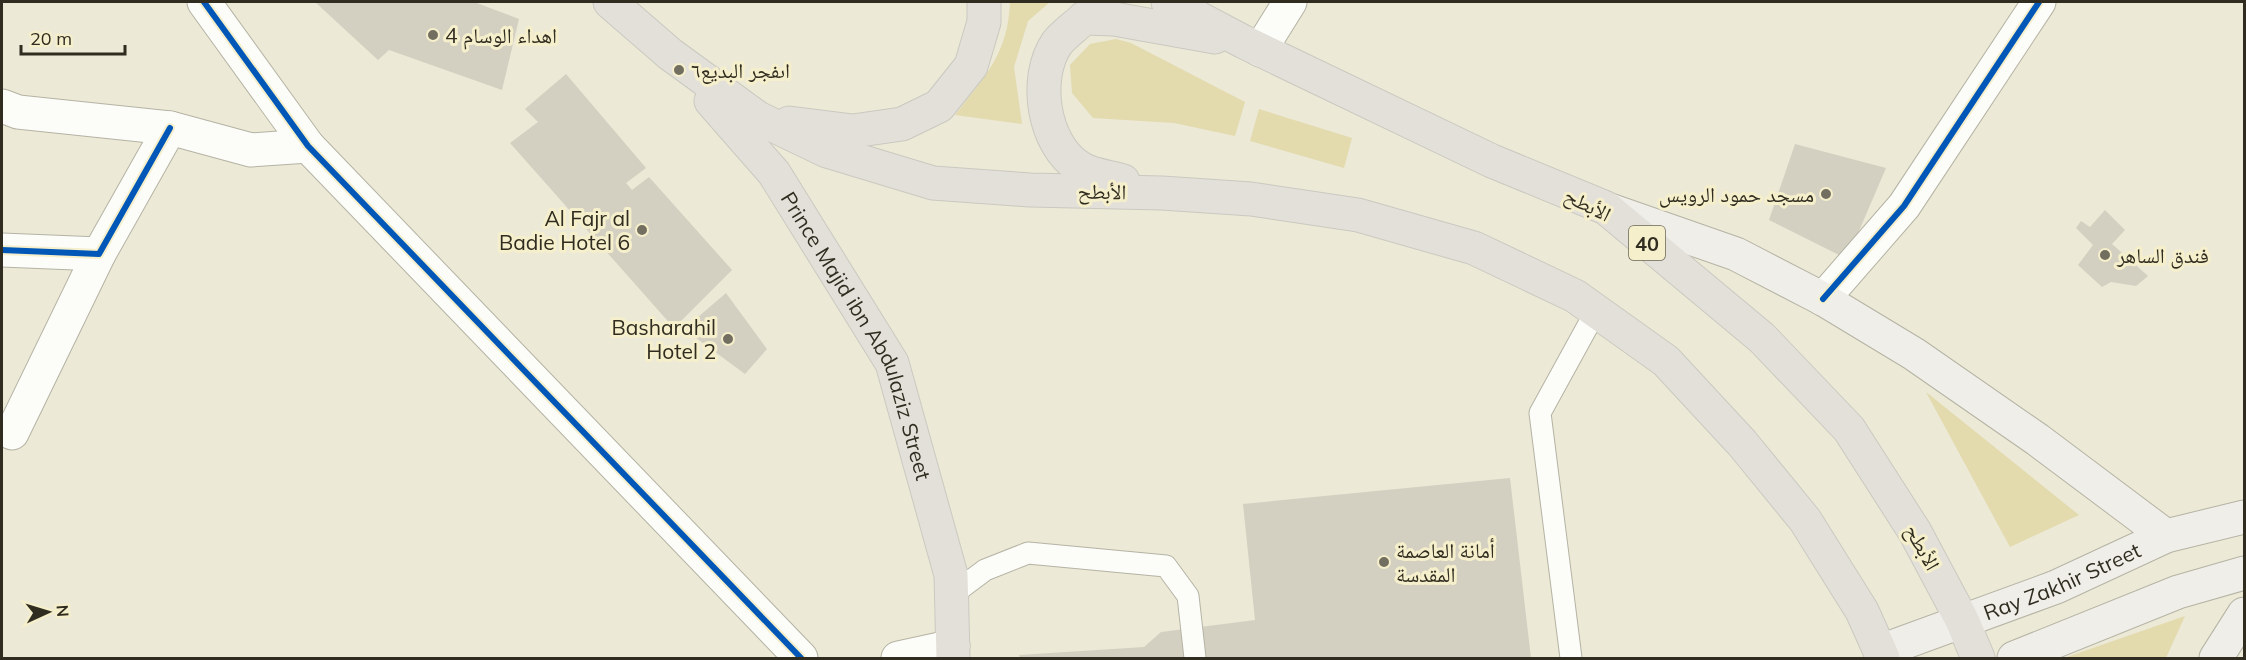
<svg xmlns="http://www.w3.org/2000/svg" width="2246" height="660" viewBox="0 0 2246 660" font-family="Mulish,'Noto Naskh Arabic',sans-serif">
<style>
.green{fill:#e3daae}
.building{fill:#d3d0c1}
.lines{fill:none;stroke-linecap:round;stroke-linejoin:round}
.lane-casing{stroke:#b5b3a4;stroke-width:23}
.street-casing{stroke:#b5b3a4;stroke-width:35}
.secondary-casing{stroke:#b5b3a4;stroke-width:35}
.primary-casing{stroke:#cac9c0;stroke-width:35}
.lane{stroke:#fcfcf9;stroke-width:21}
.street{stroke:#fcfcf9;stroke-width:33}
.secondary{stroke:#efeee9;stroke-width:33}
.primary{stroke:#e2e0d9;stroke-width:33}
.cycleway-casing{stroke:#f6efcc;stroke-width:10}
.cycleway{stroke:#0057b8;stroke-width:6}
.poi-dot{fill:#726f60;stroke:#f6efcc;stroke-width:2}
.labels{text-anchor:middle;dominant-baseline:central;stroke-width:6;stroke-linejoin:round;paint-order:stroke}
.shield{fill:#f6efcc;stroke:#6b6754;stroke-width:1.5}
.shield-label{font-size:20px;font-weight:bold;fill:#302d20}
.poi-label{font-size:21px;fill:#302d20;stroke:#f6efcc;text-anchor:start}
.street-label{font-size:21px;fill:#302d20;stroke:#f6efcc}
</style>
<rect width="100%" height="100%" fill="#ece9d6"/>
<g class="green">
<path d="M1010,2H1050L1028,21L1014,67L1022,124L955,115C985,76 1008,54 1010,2Z"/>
<polygon points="1116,39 1131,43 1245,102 1235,136 1174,123 1093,118 1072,93 1070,65 1090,44"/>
<polygon points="1259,109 1352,138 1344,168 1250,141"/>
<polygon points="1926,392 2079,515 2010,547"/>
<polygon points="2185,616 2166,658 2064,658"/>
</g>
<g class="building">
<polygon points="315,2 474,2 519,19 502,90 389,50 378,60"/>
<polygon points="566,74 646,168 626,183 632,190 649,177 732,270 674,328 510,143 538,122 525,109"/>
<polygon points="1795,144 1886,168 1847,259 1769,220"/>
<polygon points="2105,210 2125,230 2112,244 2148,276 2136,286 2111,282 2102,287 2078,265 2093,245 2076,228 2081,221 2090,227"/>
<polygon points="726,293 767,349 745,374 684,329"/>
<polygon points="1510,478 1531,658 1020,658 1019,655 1144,647 1161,632 1255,620 1243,504"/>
</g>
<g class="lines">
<g class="lane-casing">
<g id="lane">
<polyline points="953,594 985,570 1028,553 1166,566 1188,596 1195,658"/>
<polyline points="1571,658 1540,413 1596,311"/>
</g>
</g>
<g class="street-casing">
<g id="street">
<polyline points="204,2 308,146 801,658"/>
<polyline points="1260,50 1290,2"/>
<polyline points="2,106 18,112 170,128 251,150 308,146"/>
<polyline points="2,250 99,254 170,128"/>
<polyline points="1823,299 1904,206 2039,2"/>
<polyline points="12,433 99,254"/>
<polyline points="898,658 953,646"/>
</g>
</g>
<g class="secondary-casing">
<g id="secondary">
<polyline points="1610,210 1736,254 1823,299 1914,354 2038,440 2166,536"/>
<path id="s1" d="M1881,651L2056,587L2166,536L2244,517"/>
<polyline points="2014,658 2178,592 2244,573"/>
<polyline points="2216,658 2244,614"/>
</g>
</g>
<g class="primary-casing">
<g id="primary">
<polyline points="610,2 670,54 758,118 827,151 933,183 1030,190 1162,193 1251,199 1358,215 1474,248 1575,296 1666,361 1742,443 1805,520 1862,611 1883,658"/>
<polyline points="1168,2 1244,42 1492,161 1606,208 1762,338 1849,429 1915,532 1962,620 1978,658"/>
<path id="s2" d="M711,101L774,173L892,363L951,575L953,658"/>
<polyline points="789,123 853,131 902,124 939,106 971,66 984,22 984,2"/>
<path d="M1123,181C1110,177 1090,175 1079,167C1043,144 1033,78 1057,43C1064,34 1076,26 1084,18L1114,19L1215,37"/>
</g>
</g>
<use href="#lane" class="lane"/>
<use href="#street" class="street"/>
<use href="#secondary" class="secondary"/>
<use href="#primary" class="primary"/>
<g class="cycleway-casing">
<g id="cycleway">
<polyline points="204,2 308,146 801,658"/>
<polyline points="2,250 99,254 170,128"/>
<polyline points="1823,299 1904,206 2039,2"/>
</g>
</g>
<use href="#cycleway" class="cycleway"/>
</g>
<g class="poi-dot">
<circle cx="433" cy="35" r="6"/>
<circle cx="679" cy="70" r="6"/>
<circle cx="1826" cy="194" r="6"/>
<circle cx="642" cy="230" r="6"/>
<circle cx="2105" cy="255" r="6"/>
<circle cx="728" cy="339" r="6"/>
<circle cx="1384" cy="562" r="6"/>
</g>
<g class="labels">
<rect class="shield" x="1629" y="226" width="36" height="34" rx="4.5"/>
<g class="shield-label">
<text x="1647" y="243">40</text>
</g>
<g class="poi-label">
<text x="445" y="35">اهداء الوسام 4</text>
<text x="691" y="70">اىفجر البديع٦</text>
<text x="1814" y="194" text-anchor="end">مسجد حمود الرويس</text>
<text x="630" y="218" text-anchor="end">Al Fajr al<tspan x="630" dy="24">Badie Hotel 6</tspan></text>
<text x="2117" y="255">فندق الساهر</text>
<text x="716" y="327" text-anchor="end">Basharahil<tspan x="716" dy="24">Hotel 2</tspan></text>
<text x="1396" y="550">أمانة العاصمة<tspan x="1396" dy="24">المقدسة</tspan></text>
</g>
<g class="street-label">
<text transform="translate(1102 191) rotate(1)">الأبطح</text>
<text transform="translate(1588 204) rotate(27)">الأبطح</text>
<text stroke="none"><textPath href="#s2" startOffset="280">Prince Majid ibn Abdulaziz Street</textPath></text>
<text transform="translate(1923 547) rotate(61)">الأبطح</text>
<text stroke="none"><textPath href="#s1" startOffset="194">Ray Zakhir Street</textPath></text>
</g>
</g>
<rect width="2246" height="660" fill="none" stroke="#302d20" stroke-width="6"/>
<g transform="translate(48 612) rotate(86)" stroke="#f6efcc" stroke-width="4.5" paint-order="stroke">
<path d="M0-4.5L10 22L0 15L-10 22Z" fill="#302d20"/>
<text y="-9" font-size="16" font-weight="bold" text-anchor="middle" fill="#302d20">N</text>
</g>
<path d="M21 45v9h104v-9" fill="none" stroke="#302d20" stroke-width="3"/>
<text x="30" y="45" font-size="18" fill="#302d20" stroke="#f6efcc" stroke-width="4.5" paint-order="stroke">20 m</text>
</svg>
